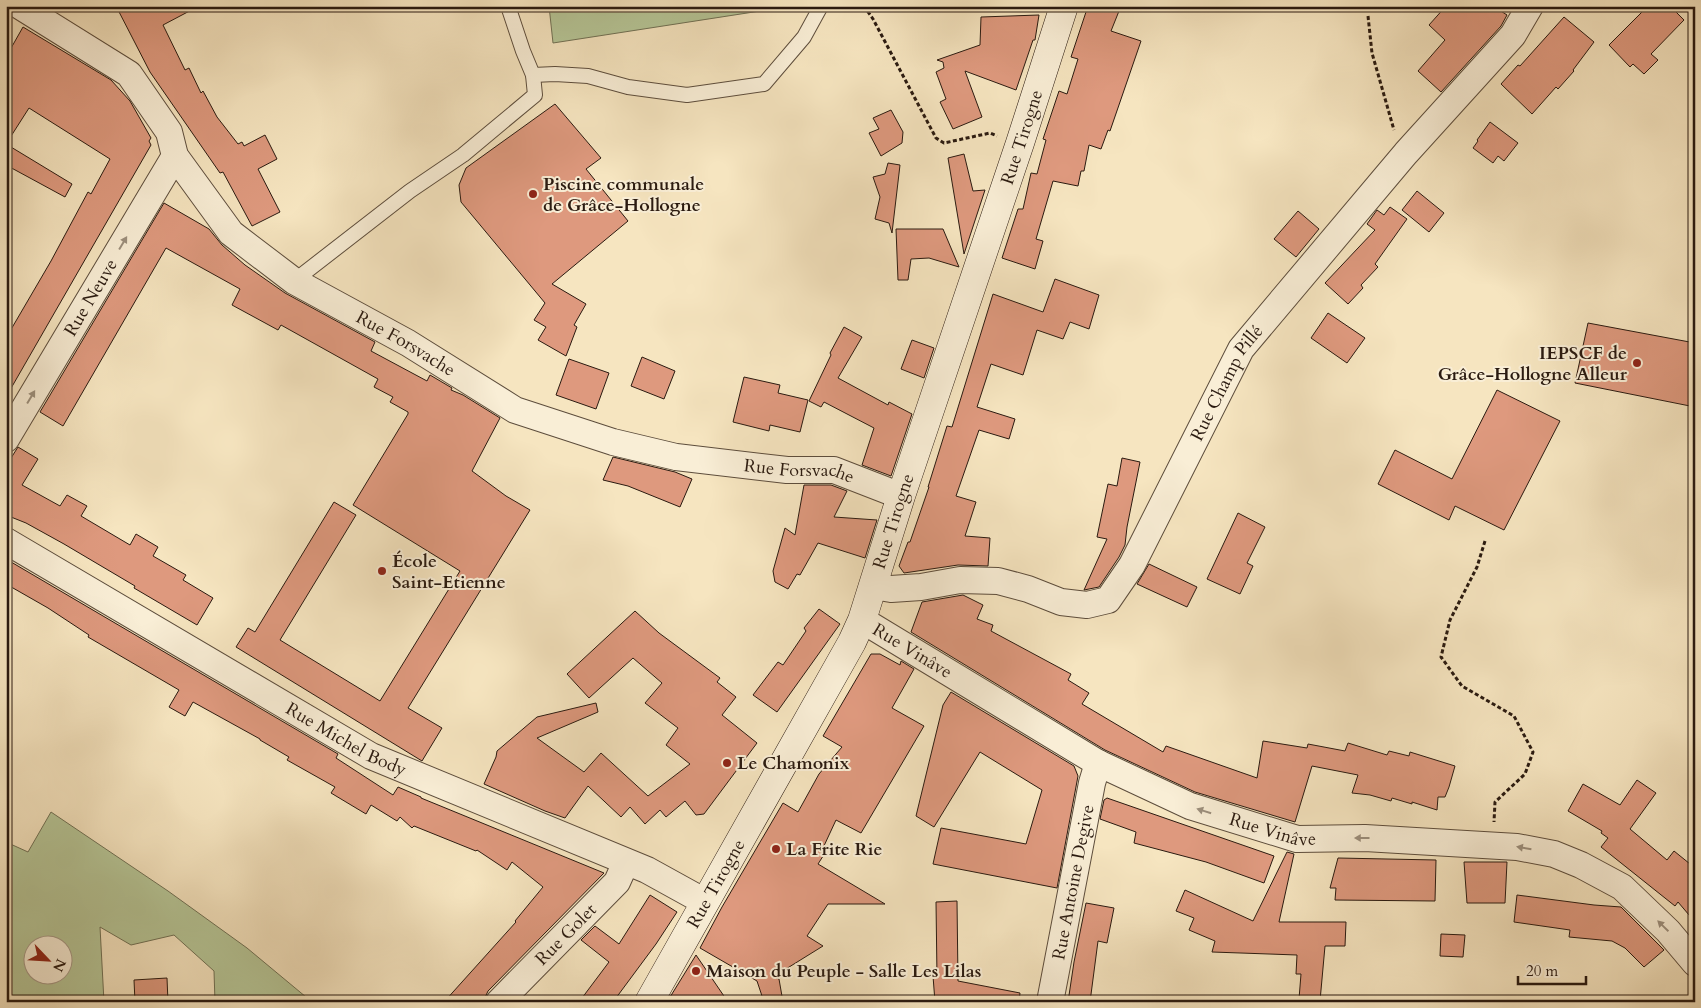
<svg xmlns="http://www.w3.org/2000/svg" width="1701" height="1008" viewBox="0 0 1701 1008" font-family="Cardo,serif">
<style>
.green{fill:#b6c697;stroke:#707054;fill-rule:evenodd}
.building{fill:#de997e;stroke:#2a1a10}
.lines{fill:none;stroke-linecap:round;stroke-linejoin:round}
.lane-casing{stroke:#5d4d3c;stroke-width:16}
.street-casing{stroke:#5d4d3c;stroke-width:28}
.secondary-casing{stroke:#2a1a10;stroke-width:29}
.path{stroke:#2a1a10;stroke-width:3;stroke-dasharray:4 2.5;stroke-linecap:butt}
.lane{stroke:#f9eed6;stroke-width:14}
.street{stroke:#f9eed6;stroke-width:26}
.secondary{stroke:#f9eed6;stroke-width:28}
.oneway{fill:#9c8f7d}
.poi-dot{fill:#8f2418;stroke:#f9eed6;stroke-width:2}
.labels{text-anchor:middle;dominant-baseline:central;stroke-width:4;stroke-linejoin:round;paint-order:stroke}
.street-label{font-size:18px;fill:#2a1a10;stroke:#f9eed6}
.poi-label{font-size:18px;font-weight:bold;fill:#2a1a10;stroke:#f9eed6;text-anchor:start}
</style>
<rect width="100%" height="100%" fill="#f6e5c0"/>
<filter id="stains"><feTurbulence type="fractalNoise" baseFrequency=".004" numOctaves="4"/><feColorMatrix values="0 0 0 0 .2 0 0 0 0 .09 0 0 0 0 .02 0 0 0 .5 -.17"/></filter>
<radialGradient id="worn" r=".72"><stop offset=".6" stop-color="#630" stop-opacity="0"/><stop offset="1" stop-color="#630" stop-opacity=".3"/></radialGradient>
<g class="green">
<polygon points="549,6 773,6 773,9 553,43"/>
<path d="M51,812L168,891L247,948L312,1002H215L214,971L174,935L131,945L100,927L104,1002H6V842L28,852ZM32,946H62V976H32Z"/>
</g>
<g class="building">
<polygon points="116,6 199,6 163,25 185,70 189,68 201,93 203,91 217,117 238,144 242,142 244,146 265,135 277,159 258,169 280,212 252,226 223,172 220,173 150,72"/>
<polygon points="1088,6 1121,6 1111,31 1141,41 1110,131 1108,130 1101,149 1089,145 1084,171 1081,171 1078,186 1053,181 1036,239 1043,241 1035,269 1002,258 1018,209 1023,209 1031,173 1037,174 1046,140 1043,139 1059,91 1067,94 1078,59 1071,57"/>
<polygon points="1446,6 1493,6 1507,15 1501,26 1441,92 1418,71 1445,40 1429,25"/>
<polygon points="1648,6 1670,6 1684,20 1651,54 1658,60 1644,74 1633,64 1630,67 1609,45"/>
<polygon points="1039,15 1035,40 1033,40 1016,90 965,71 982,117 953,129 940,102 946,99 936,72 944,68 943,62 937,60 980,45 981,17"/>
<polygon points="1564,17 1594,42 1573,70 1574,71 1558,89 1556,87 1532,114 1501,84 1518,65 1520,66"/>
<polygon points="23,27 111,80 130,101 151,138 149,141 151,145 6,397 6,338 51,261 88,192 91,194 110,159 29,108 6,144 6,57"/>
<polygon points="555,104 601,158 586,169 628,221 552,284 586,304 574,325 577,327 566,356 538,340 546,327 534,320 545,303 461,202 459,185 466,168"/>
<polygon points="891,110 903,132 902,143 881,156 869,133 879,129 873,118"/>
<polygon points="1490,122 1518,143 1504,161 1498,156 1493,163 1473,148 1478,141 1477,140"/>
<polygon points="6,144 72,184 65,197 6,165"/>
<polygon points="964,154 973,191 985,190 964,254 948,158"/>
<polygon points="888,163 900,165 892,233 889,223 875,219 880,197 873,177 885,174"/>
<polygon points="1417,191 1444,213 1429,232 1402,210"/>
<polygon points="164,203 209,229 222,245 245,265 285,293 375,342 371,351 427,381 430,375 452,388 451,390 463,395 500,418 472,471 506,496 530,510 408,708 442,728 422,761 236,647 248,628 255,632 334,502 356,515 280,640 380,701 460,571 353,505 408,414 408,412 390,402 393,397 374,387 378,379 281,325 278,330 232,305 240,289 166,248 63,426 40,412"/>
<polygon points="1390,207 1407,219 1375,264 1378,267 1361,285 1363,288 1348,304 1325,283 1375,230 1367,224 1377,210 1384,215"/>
<polygon points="1298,211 1319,229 1296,257 1274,239"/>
<polygon points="896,229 943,229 959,267 929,258 911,259 908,280 898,280"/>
<polygon points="1055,279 1099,295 1089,329 1070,322 1063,339 1037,330 1023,375 991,364 977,407 1015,419 1009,439 979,430 956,496 976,502 965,536 990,538 988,566 958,565 904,573 899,566 908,542 910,542 929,487 928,487 947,426 952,427 993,294 1043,312"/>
<polygon points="1328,313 1365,338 1347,363 1311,338"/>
<polygon points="1588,323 1695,343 1695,407 1575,383"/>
<polygon points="844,327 862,337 838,378 888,405 889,402 912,414 891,476 862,465 874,428 824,402 821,407 809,401 831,355 830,353"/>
<polygon points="912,340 934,348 924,378 901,369"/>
<polygon points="642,357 675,371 664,399 631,386"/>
<polygon points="569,359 609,373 596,409 556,395"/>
<polygon points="744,377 780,385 778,393 808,400 800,432 770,425 769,431 733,422"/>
<polygon points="1497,390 1560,421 1504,530 1455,506 1449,520 1378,484 1395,450 1452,479"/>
<polygon points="18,447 38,459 22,485 60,506 67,495 87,506 81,516 130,545 136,534 158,547 153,556 186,575 183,580 213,598 197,625 134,588 135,586 64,544 26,523 6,515 6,466"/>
<polygon points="613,457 675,472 692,479 680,507 628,486 603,480"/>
<polygon points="1122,458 1140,462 1127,527 1125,545 1119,557 1099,587 1084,590 1107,539 1097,537 1108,484 1117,486"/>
<polygon points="804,485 831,485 847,491 834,517 877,520 865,558 818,543 800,575 797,574 788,589 775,582 773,571 785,528 795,535"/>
<polygon points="1238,513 1265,527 1247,563 1253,566 1240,594 1207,579"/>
<polygon points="6,559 338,754 336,758 393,795 398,787 421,797 421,798 604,873 488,991 483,1002 444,1002 516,922 515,921 543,887 512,862 507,870 477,850 476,851 414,826 412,828 400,817 397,821 371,805 366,814 331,793 335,787 287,760 289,757 260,740 260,739 193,702 185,716 169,707 179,690 88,637 89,635 48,608 6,584"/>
<polygon points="1149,564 1197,587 1187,607 1137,584"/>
<polygon points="963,595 983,605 977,619 993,625 991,631 1071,674 1068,680 1089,693 1082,704 1163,752 1166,746 1257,778 1263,741 1307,748 1308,744 1345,751 1348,743 1387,755 1389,751 1409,756 1410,752 1455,766 1449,787 1445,797 1438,797 1437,810 1412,802 1412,804 1392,798 1391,801 1370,795 1352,793 1358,775 1312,766 1295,822 1195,792 1105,750 911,632 922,602"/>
<polygon points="819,609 840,624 777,712 753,695 778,662 783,665 806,631 804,628"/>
<polygon points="635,611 659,633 720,678 717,682 736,697 722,715 757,743 704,814 696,815 685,801 666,817 660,810 645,824 630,807 621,817 588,786 565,818 545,811 484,784 496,757 497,751 537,717 596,703 598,712 537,738 584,772 601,753 648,796 690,764 666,745 678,728 645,703 662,683 633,658 589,698 567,674"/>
<polygon points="871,654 880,654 900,665 901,661 914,669 892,708 924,726 861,833 836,820 823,848 825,853 818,864 885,904 828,904 807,936 823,946 773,977 779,979 783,1002 764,1002 757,981 700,948 722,907 783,803 798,812 819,774 842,747 823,736"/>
<polygon points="951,692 1074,766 1078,776 1057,888 933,864 941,828 1026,844 1042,790 980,752 934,827 916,816 943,705"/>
<polygon points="1637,780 1656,793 1630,829 1667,860 1674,851 1695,868 1695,922 1678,902 1675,906 1601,847 1608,838 1601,833 1602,831 1568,811 1583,784 1620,805"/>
<polygon points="1107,798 1274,856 1264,883 1206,862 1134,843 1136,832 1100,819 1104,800"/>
<polygon points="1287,852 1294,854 1279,922 1346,922 1345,946 1325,946 1320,1001 1299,999 1301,974 1296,974 1297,955 1212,952 1215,941 1189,930 1194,918 1176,911 1185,890 1253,921"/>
<polygon points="1338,858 1436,860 1435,901 1335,900 1336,888 1330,888"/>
<polygon points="1464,862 1507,862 1505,903 1467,903"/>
<polygon points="650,895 677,912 656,944 613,1002 579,1002 609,962 581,940 595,926 619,944"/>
<polygon points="1517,895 1594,905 1621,907 1664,950 1644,967 1625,948 1612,941 1569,937 1570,930 1514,922"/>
<polygon points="957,901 958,981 1020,993 1019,1002 935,1002 933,976 937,977 936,902"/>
<polygon points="1086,903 1114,908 1107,943 1098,941 1090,1002 1068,1002 1074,962"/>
<polygon points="1441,934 1465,935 1463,957 1440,956"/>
<polygon points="696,955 728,1002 667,1002"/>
<polygon points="167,978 168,1002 135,1002 134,980"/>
</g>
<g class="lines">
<g class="lane-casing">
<g id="lane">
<polyline points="533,75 555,74 588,76 628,87 687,95 764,84 804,37 821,6"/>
<polyline points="294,281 410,191 463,155 535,95 533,75 523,51 508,6"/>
</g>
</g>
<g class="street-casing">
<g id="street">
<path id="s1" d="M20,6L129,74L169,132L175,156L231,233L294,281L408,343L515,410L613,442L676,457L787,470H834L901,496"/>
<path id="s2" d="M6,439L175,156"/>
<path id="s3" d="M6,541L371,756L647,870L705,902"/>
<path id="s4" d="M873,586L891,589L921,587L960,580L998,581L1028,589L1061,602L1087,605L1108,600L1132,565L1241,349L1406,153L1513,35L1530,6"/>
<path id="s5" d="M862,620L1098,763L1190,806L1297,839L1365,838L1517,847L1554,854L1581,865L1622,887L1668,931L1695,963"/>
<path id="s6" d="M499,1002L617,882L626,862"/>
<path id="s7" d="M1050,1002L1092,783L1098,763"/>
</g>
</g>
<g class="secondary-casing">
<g id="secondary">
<path id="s8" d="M649,1002L852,642L862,620L901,496L1020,143L1064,6"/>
</g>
</g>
<g class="path">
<polyline points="864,6 873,19 936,138 944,143 990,133 997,136"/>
<polyline points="1368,16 1372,53 1394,130"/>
<polyline points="1485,541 1477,567 1450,620 1441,657 1462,686 1514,716 1533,752 1525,774 1495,802 1494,822"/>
</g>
<use href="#lane" class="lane"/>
<use href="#street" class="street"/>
<use href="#secondary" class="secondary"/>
</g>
<defs><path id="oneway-solid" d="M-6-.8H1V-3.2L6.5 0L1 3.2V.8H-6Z" transform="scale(1.25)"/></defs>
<g class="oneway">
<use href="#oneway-solid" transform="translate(123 243) rotate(-59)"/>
<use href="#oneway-solid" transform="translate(31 397) rotate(-59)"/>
<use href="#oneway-solid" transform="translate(1204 811) rotate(-162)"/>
<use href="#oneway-solid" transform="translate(1362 838) rotate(-180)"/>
<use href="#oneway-solid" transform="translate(1524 848) rotate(-170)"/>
<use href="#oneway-solid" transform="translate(1663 926) rotate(-136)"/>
</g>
<g class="poi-dot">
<circle cx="533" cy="194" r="5"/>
<circle cx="1637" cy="363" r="5"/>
<circle cx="382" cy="571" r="5"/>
<circle cx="727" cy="763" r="5"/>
<circle cx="776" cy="849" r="5"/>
<circle cx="696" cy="971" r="5"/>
</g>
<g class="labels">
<g class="street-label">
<text stroke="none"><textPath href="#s8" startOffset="946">Rue Tirogne</textPath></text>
<text stroke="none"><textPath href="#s2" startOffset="165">Rue Neuve</textPath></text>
<text stroke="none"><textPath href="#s1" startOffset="526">Rue Forsvache</textPath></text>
<text stroke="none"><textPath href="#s4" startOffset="488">Rue Champ Pillé</textPath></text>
<text stroke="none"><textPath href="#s1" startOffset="946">Rue Forsvache</textPath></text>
<text stroke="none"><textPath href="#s8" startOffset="541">Rue Tirogne</textPath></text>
<text stroke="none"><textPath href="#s5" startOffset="59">Rue Vinâve</textPath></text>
<text stroke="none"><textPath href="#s3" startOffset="394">Rue Michel Body</textPath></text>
<text stroke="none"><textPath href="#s5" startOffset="464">Rue Vinâve</textPath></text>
<text stroke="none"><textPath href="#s7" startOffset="122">Rue Antoine Degive</textPath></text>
<text stroke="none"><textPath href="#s8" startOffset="136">Rue Tirogne</textPath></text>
<text stroke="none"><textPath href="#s6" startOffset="95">Rue Golet</textPath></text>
</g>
<g class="poi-label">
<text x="543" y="184">Piscine communale<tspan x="543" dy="21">de Grâce-Hollogne</tspan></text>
<text x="1627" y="353" text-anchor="end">IEPSCF de<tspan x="1627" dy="21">Grâce-Hollogne Alleur</tspan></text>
<text x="392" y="561">École<tspan x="392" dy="21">Saint-Etienne</tspan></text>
<text x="737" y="763">Le Chamonix</text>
<text x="786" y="849">La Frite Rie</text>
<text x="706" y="971">Maison du Peuple - Salle Les Lilas</text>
</g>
</g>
<rect width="1701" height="1008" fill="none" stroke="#f6e5c0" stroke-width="25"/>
<rect x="8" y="8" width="1686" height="993" fill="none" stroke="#2a1a10" stroke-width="2.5"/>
<rect x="12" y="12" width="1676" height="983" fill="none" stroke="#2a1a10"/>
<g transform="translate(48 960) rotate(115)"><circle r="24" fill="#f9eed6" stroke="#a69987"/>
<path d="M0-4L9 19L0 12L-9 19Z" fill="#8f2418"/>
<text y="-8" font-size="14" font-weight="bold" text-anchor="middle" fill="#2a1a10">N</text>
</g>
<path d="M1518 976v8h68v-8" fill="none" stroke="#2a1a10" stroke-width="2.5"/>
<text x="1526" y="976" font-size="15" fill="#2a1a10" stroke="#f9eed6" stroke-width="4" paint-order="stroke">20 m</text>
<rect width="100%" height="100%" filter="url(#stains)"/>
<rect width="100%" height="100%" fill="url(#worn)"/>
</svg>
